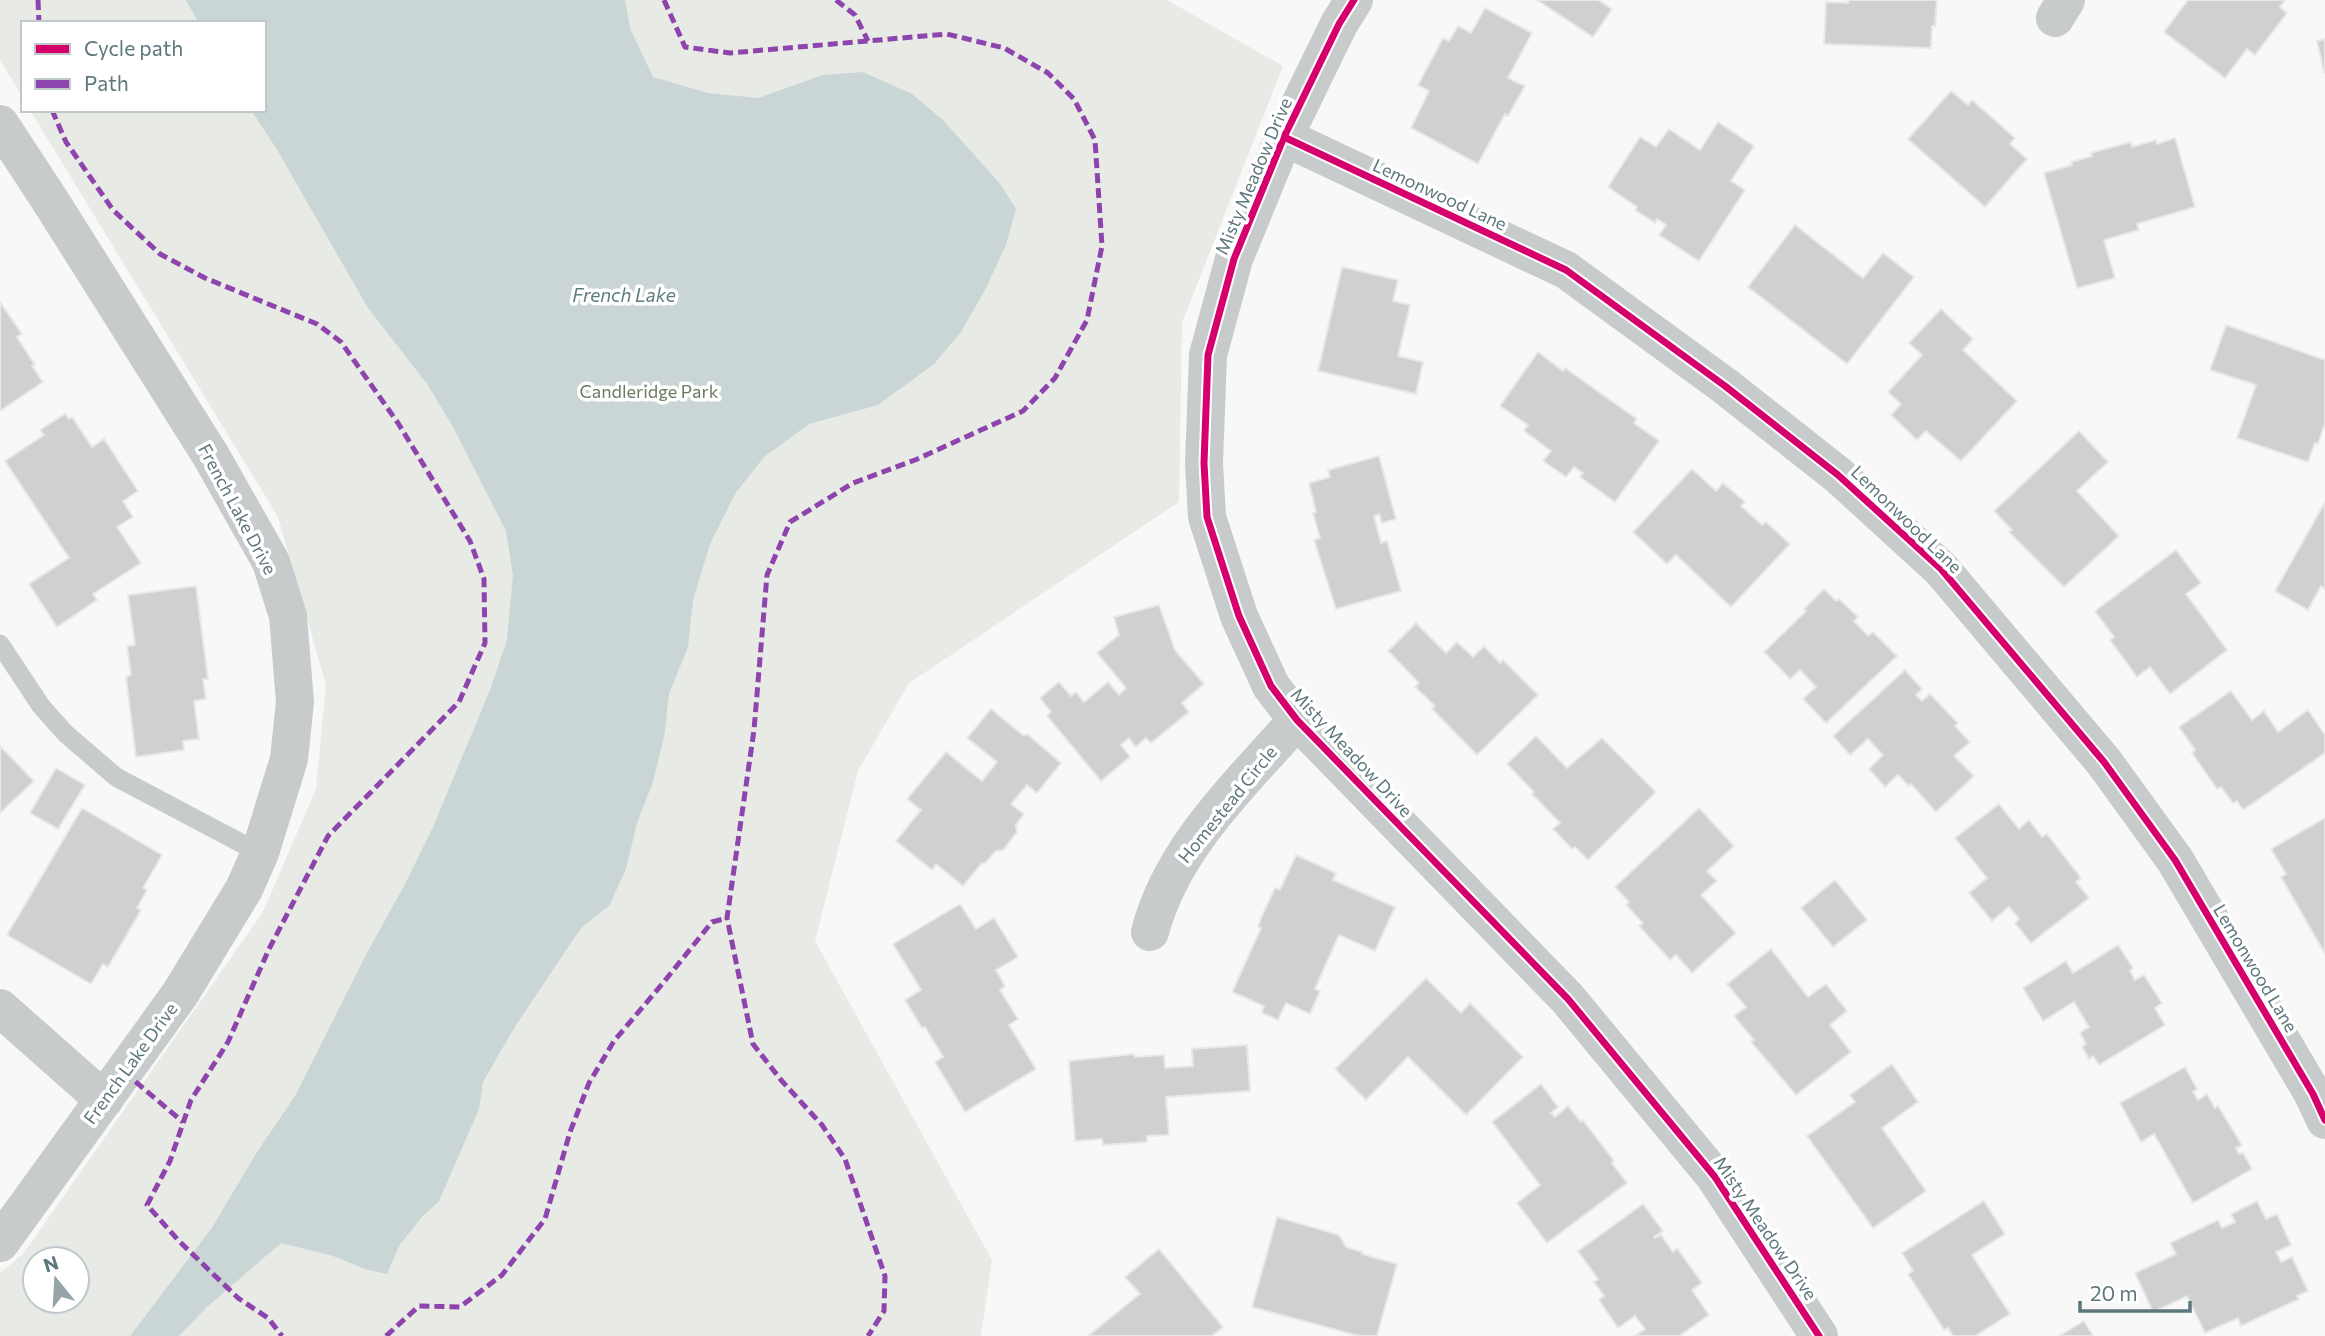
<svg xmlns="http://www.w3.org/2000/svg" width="2325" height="1336" viewBox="0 0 2325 1336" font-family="Commissioner,sans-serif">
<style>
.green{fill:#e8eae5;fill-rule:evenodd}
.water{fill:#cad6d6}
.building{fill:#ced0d1;stroke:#e8e8e8;stroke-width:2}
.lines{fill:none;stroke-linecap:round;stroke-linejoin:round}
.lane{stroke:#c8cbcc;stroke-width:19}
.street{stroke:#c8cbcc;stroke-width:38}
.quiet{stroke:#8e44ad;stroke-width:5;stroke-dasharray:10 5;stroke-linecap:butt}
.cycleway-casing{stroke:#fff;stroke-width:11}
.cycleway{stroke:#d6006c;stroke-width:7}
.labels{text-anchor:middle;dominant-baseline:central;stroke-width:7;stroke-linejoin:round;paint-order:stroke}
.street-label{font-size:18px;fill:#5e777d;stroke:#fff}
.park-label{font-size:18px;fill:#6c7a62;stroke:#fff}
.water-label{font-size:19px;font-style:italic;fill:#5e7c7c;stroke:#fff}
</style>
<rect width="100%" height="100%" fill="#f8f8f8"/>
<path class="green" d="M0,0H1167L1283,66L1182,323L1179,502L909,683L858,771L815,941L992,1260L981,1336H0V1273L23,1254L263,912L316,789L326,685L278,517L30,110H264V23H23V98L0,60ZM35,1259H77V1301H35Z"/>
<polygon class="water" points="186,0 625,0 630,28 653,77 708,93 758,98 823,75 863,72 912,94 944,121 1001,185 1016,209 1006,245 985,290 961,332 934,364 878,405 809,424 764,457 735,494 710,544 693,600 688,647 669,694 664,737 653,782 637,823 626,869 609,906 581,928 516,1025 483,1082 479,1109 439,1201 421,1218 399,1246 387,1274 365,1269 333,1256 281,1243 207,1307 179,1336 130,1336 211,1229 257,1152 295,1096 368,951 403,888 433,827 490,690 507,640 513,575 506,531 452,425 427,384 368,308 276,148 251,110 264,110 264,23 199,23"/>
<g class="building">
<polygon points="1537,0 1598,0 1612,9 1593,37"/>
<polygon points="1848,0 1937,0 1935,26 1932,26 1931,48 1824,44 1826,2 1848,3"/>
<polygon points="2188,0 2285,0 2280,7 2287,13 2255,55 2247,49 2225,78 2164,32"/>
<polygon points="1485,8 1532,33 1508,78 1525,86 1508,116 1505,114 1478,164 1411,128 1429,91 1418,85 1443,38 1449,41 1458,26 1471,33"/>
<polygon points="2325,39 2325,73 2324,73 2317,41"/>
<polygon points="1951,91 1968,105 1972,100 2015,138 2010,144 2027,159 1985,207 1908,139"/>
<polygon points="1718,122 1754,146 1731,181 1745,190 1699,261 1659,235 1666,225 1657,219 1655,223 1635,210 1637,207 1608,187 1640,137 1656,147 1669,129 1700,150"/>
<polygon points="2175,138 2195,207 2137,224 2139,230 2104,240 2115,278 2077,288 2044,173 2072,165 2071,162 2092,156 2091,153 2131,142 2132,147 2156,140 2157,144"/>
<polygon points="1795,225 1863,278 1883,253 1914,277 1847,364 1748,287"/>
<polygon points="1342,267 1398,280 1393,301 1410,305 1398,356 1423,362 1416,394 1318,371"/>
<polygon points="0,302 22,334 17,337 35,365 32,366 43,382 0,411"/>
<polygon points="1941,309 1973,339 1963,350 2017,401 1961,461 1926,431 1917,440 1891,415 1901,404 1888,392 1922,355 1909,343"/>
<polygon points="2226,325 2325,360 2325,423 2318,444 2315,443 2308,462 2237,438 2256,385 2210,370"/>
<polygon points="1538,352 1563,371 1565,368 1637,419 1634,423 1659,441 1615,502 1580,477 1583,473 1574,467 1566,477 1543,461 1551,451 1524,431 1528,425 1500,406"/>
<polygon points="65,414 69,419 72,417 92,447 104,439 138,491 123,501 133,517 117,527 141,563 93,594 97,600 57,627 29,584 69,558 5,461 44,435 40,430"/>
<polygon points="2079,431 2108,462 2077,491 2119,536 2064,587 2009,532 2012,530 1994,511"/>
<polygon points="1379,456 1396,519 1382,523 1379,514 1374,516 1381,543 1387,541 1401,591 1336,609 1314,540 1320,538 1313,513 1316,512 1309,483 1330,477 1328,470"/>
<polygon points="1692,469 1716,491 1723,483 1745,502 1741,506 1762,525 1766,522 1790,544 1731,607 1676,555 1667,564 1633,532"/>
<polygon points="2325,502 2325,589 2321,586 2308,610 2275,591"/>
<polygon points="2176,550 2201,583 2186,594 2227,650 2170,694 2150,667 2137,677 2110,640 2114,637 2095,611"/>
<polygon points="196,586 208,679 203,679 206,699 194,701 199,739 183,741 184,750 136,757 126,677 131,675 127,646 135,645 128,595"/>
<polygon points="1824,589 1836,601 1839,599 1858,617 1854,621 1868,636 1873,632 1897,656 1826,723 1803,699 1816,687 1800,670 1790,679 1764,652 1806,611 1804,609"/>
<polygon points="1159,605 1175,650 1204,684 1182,703 1189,712 1151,743 1146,738 1136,747 1129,738 1121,745 1130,757 1101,781 1047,716 1051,712 1040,698 1059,682 1071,696 1076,692 1084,702 1108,682 1119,695 1126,688 1097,653 1119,635 1114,617"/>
<polygon points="1416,623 1446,653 1457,642 1473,657 1484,646 1500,663 1503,660 1538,695 1477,755 1432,709 1435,706 1415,687 1419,683 1388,651"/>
<polygon points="1905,670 1922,689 1916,695 1922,701 1930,694 1958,723 1955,726 1970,742 1954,756 1974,776 1936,812 1911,784 1909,786 1898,775 1885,787 1869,769 1883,755 1868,739 1850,755 1833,736"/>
<polygon points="2231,691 2252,720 2264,711 2278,732 2308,710 2325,735 2325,753 2243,810 2237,801 2233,803 2221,787 2217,789 2192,753 2195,750 2179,727"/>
<polygon points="991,709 1024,736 1027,734 1061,763 1037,793 1027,785 1011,804 1024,814 1016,825 1017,832 1003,850 996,851 984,864 982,863 963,886 936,864 932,870 896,841 921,810 907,799 946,752 982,781 997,762 967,738"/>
<polygon points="1536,736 1567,768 1602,738 1656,792 1588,860 1575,847 1572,849 1553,829 1560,823 1532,794 1534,792 1507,764"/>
<polygon points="0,746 34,781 0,813"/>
<polygon points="56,768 85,785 58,829 30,813"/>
<polygon points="1999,804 2019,829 2029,820 2042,837 2047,834 2081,878 2076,882 2089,898 2031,943 2015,923 2019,919 2009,907 1992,921 1969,893 1987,878 1955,838"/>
<polygon points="82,808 162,855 143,888 147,890 137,908 141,910 108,967 103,964 91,984 7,935"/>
<polygon points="1699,808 1734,846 1707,871 1717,881 1701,895 1736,933 1692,973 1676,955 1670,960 1639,926 1643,923 1626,905 1629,902 1615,887"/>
<polygon points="2325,818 2325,954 2281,877 2286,874 2271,849"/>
<polygon points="1296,855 1336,873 1333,880 1395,907 1375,951 1339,935 1315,989 1320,991 1310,1014 1286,1003 1278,1020 1262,1013 1264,1006 1232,992 1261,928 1258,927 1262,916 1275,888 1280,890"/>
<polygon points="1835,880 1867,920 1833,947 1801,908"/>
<polygon points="960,904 976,929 994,918 1018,957 996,970 1005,986 1000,990 1018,1019 1009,1025 1036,1069 965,1112 935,1062 943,1057 925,1027 922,1028 905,1000 921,990 893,944"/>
<polygon points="2118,945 2133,968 2130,971 2135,980 2144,975 2162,1003 2155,1008 2165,1025 2099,1065 2093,1056 2089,1059 2082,1047 2086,1044 2080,1033 2089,1027 2074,1002 2043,1021 2023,988 2066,961 2073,973"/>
<polygon points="1771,949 1808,997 1826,984 1847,1011 1830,1025 1851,1052 1796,1095 1751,1042 1754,1040 1734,1016 1746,1007 1727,984"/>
<polygon points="1426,978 1461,1013 1470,1003 1523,1057 1466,1115 1408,1057 1366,1100 1335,1069"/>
<polygon points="1247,1045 1250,1091 1166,1097 1169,1135 1147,1136 1147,1142 1103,1145 1102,1139 1075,1141 1069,1061 1134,1054 1135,1057 1164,1055 1165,1068 1193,1066 1192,1049"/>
<polygon points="1892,1064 1918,1102 1882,1128 1926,1191 1873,1228 1807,1136 1855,1102 1850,1095"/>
<polygon points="2185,1067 2197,1089 2193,1092 2198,1100 2207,1094 2215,1108 2218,1106 2242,1145 2236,1148 2239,1154 2243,1153 2252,1169 2193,1203 2154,1134 2141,1142 2120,1103"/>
<polygon points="1541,1084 1558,1107 1551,1113 1555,1117 1568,1106 1581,1122 1583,1120 1614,1161 1612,1163 1627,1183 1547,1243 1517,1203 1540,1185 1492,1122"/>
<polygon points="1984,1201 2005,1234 1972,1255 2010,1314 1975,1336 1953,1336 1948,1328 1944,1330 1908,1274 1913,1271 1902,1253"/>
<polygon points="2257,1201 2266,1219 2277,1214 2291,1245 2276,1252 2281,1262 2292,1257 2308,1291 2297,1296 2299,1299 2241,1326 2238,1318 2205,1333 2187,1296 2153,1312 2135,1273 2176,1254 2170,1243 2218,1220 2222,1228 2235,1222 2231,1214"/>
<polygon points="1643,1204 1663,1231 1654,1237 1655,1238 1661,1235 1673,1252 1677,1248 1702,1283 1692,1290 1709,1315 1679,1336 1635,1336 1645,1329 1635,1316 1618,1328 1599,1300 1604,1296 1594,1282 1598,1279 1578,1251"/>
<polygon points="1277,1217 1339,1235 1346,1247 1362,1252 1362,1254 1397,1264 1377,1336 1359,1336 1252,1307"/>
<polygon points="1159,1249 1223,1327 1212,1336 1088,1336 1140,1294 1125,1277"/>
<polygon points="2084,1321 2093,1336 2059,1336"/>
</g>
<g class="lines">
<polyline class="lane" points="0,644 41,706 66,734 116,777 260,853"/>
<g class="street">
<polyline points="1354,0 1339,24 1284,137 1234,259 1208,355 1204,463 1207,517 1239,616 1271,686 1297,720 1568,999 1715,1177 1819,1336"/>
<polyline points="2055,18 2066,0"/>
<polyline points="0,124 53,205 211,456 271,562 288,616 295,702 289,759 260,853 244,889 180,994 0,1243"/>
<polyline points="1284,137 1566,270 1725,386 1838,475 1941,569 2104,762 2175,860 2313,1094 2325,1120"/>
<path d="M1150,932C1172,847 1241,784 1297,720"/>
<polyline points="0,1008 104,1100"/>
</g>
<g class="quiet">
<polyline points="38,0 39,23"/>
<polyline points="664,0 685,47 730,53 947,34 1004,48 1048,73 1074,99 1095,140 1102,246 1087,320 1055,378 1023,411 915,460 853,483 790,522 767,575 754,730 727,918 753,1044 781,1080 822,1125 845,1159 885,1276 884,1311 868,1336"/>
<polyline points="836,0 855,15 868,41"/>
<polyline points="52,110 66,142 113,210 160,254 205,278 317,324 341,342 398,423 470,541 484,579 485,643 459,702 328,836 269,949 228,1042 191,1100 170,1161 147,1205 179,1241 238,1298 268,1318 282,1336"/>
<polyline points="124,1072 183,1122"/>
<polyline points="386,1336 419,1306 460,1307 502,1275 545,1219 570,1132 589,1083 614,1041 663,983 712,922 727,918"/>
</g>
<g class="cycleway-casing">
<g id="cycleway">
<polyline points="1354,0 1339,24 1284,137 1234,259 1208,355 1204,463 1207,517 1239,616 1271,686 1297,720 1568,999 1715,1177 1819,1336"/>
<polyline points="1284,137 1566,270 1725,386 1838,475 1941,569 2104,762 2175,860 2313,1094 2325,1120"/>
</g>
</g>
<use href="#cycleway" class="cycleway"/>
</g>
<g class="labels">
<g class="street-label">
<text transform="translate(1253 176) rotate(-67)">Misty Meadow Drive</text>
<text transform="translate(1440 194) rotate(25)">Lemonwood Lane</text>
<text transform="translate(238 509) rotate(62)">French Lake Drive</text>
<text transform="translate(1907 519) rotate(44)">Lemonwood Lane</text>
<text transform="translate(1352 752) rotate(47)">Misty Meadow Drive</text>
<text transform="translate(1227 804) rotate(-51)">Homestead Circle</text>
<text transform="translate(2256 968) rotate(59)">Lemonwood Lane</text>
<text transform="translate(130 1063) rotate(-54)">French Lake Drive</text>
<text transform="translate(1766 1228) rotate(56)">Misty Meadow Drive</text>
</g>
<g class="park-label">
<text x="649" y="391">Candleridge Park</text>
</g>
<g class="water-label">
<text x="624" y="294">French Lake</text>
</g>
</g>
<rect x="21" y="21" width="245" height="91" fill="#ffffff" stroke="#bfc9cb" stroke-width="2"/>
<rect x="35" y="44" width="35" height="10" fill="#d6006c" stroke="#bfc9cb" stroke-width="2"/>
<text x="84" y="56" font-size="21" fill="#5e777d">Cycle path</text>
<rect x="35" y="79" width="35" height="10" fill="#8e44ad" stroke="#bfc9cb" stroke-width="2"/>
<text x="84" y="91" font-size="21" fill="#5e777d">Path</text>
<g transform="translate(56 1280) rotate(342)"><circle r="33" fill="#ffffff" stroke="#bfc9cb" stroke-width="2"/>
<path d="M0-5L12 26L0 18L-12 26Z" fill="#94a4a8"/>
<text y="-10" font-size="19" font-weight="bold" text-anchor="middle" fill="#5e777d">N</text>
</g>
<path d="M2080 1301v10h110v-10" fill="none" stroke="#5e777d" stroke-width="3.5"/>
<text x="2090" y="1301" font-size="21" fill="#5e777d" stroke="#ffffff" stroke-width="5" paint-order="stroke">20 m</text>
</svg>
